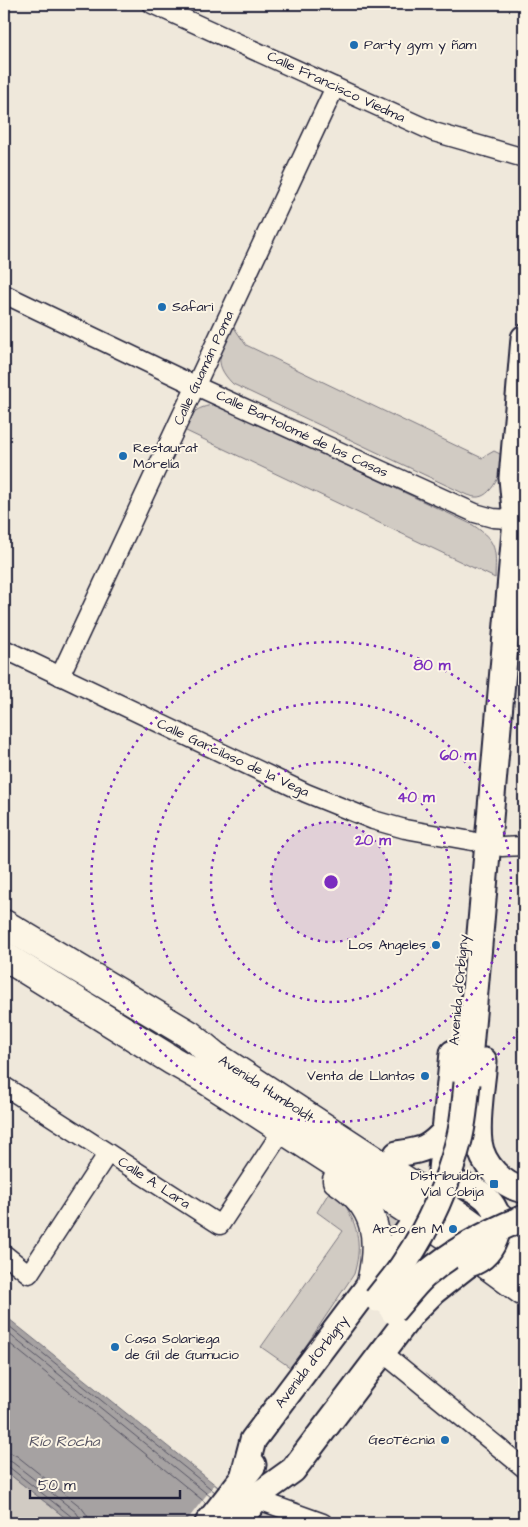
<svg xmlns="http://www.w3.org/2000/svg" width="528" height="1527" viewBox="0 0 528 1527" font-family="'Architects Daughter',sans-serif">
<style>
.green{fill:#d1cbc3;stroke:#7a767f}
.water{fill:#a6a2a2;stroke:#716f79}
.pier{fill:#efe8db}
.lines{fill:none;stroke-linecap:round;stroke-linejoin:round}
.shore{stroke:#575564;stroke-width:1}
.street-casing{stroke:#22223b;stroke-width:21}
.secondary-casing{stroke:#22223b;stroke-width:29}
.primary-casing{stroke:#22223b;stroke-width:31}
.street{stroke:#fcf5e5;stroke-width:18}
.secondary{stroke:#fcf5e5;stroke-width:25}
.primary{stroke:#fcf5e5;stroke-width:28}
.secondary-bridge-casing{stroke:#22223b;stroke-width:29;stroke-linecap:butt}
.secondary-bridge{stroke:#fcf5e5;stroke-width:25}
.ring{fill:none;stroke:#7b2cbf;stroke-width:2.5;stroke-dasharray:2.5 5}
.poi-dot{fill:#1f6fb2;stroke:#fcf5e5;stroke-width:2}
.labels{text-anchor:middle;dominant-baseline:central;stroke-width:4;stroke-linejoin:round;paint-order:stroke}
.poi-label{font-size:14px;fill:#22223b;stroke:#fcf5e5;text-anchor:end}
.street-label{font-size:14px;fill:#22223b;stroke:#fcf5e5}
.water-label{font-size:15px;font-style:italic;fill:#575564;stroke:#fcf5e5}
.centre{fill:#7b2cbf;stroke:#fcf5e5;stroke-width:2.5}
.ring-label{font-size:15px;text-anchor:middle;font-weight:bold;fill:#7b2cbf;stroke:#fcf5e5;stroke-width:4;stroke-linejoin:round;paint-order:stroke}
</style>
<rect width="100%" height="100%" fill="#efe8db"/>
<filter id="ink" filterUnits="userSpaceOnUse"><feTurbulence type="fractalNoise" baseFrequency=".02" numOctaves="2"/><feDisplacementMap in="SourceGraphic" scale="10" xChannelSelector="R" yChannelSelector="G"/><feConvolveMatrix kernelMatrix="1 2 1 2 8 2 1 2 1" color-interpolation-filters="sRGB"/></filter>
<g filter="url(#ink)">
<g class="green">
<path d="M233,326L246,345L463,449L482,458L494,451L506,457C502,470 492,499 475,497C472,497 470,495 467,495L233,384C210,361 222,351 233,326Z"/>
<path d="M212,405L223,407L473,525C498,542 496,551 495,578L184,430C192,413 193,409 212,405Z"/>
<path d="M331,1189C337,1192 340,1197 344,1203C359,1228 362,1247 354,1274L291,1368L261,1347L343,1231L317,1212Z"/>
<polygon points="372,1204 405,1218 383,1249"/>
<polygon points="4,1470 72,1523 4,1523"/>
<polygon points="264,1512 275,1512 302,1523 263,1523 256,1518"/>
</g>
<polygon class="water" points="4,1315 263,1523 72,1523 4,1470"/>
<polygon class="pier" points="214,1485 261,1521 259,1523 185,1523"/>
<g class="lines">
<g class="shore">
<polyline points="4,1322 215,1492"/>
<polyline points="4,1330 211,1497"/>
<polyline points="4,1339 206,1503"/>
<polyline points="4,1452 11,1453 17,1456 81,1507 87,1515 88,1523"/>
<polyline points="4,1460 12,1462 76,1512 80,1518 80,1523"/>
<polyline points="4,1466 9,1467 72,1517 74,1523"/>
</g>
<g class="street-casing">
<g id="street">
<polyline points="152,4 434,132 524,158"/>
<polyline points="4,294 196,386 475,513 493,518 524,520"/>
<polyline points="4,649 306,793 373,820 405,829 472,841"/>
<polyline points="60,676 335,87"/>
<polyline points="502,847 524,846"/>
<polyline points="4,1086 220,1225 276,1140"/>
<polyline points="4,1254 29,1274 108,1153"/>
<polyline points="382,1352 524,1468"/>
<polyline points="256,1499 323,1523"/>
</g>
</g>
<g class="secondary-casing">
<g id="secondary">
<path d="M484,1061C482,1085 476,1118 479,1142C482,1164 502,1186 524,1190"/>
<polyline points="467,1083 516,520 512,478 524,338"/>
<path d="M397,1154C422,1150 428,1150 446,1130"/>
<polyline points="444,1182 441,1170 453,1053"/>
<path d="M437,1193C442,1190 446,1187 451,1186C470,1182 492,1198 497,1216C498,1221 497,1226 497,1232"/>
<polyline points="243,1478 253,1440 371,1283 413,1224"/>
<polyline points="208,1523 253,1465"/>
<polyline points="237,1523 261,1493 293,1470 413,1312 434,1291 467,1265"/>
</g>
</g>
<g class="primary-casing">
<g id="primary">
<polyline points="4,924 190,1035 215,1056 464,1219 524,1262"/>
<polyline points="4,956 173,1061 203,1078 452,1239 524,1292"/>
<path d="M337,1180C378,1206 381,1239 371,1283"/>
<polyline points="497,1216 524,1238"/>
</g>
</g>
<use href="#street" class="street"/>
<use href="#secondary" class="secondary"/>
<use href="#primary" class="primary"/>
<g class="secondary-bridge-casing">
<g id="secondary-bridge">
<path d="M469,1264C485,1259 493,1247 497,1232"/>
<path d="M377,1299C386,1287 397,1275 405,1262C430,1225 448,1183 459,1140C464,1121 465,1102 467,1083"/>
<path d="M393,1311C403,1300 413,1286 424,1276C453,1251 488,1232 524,1218"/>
</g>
</g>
<use href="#secondary-bridge" class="secondary-bridge"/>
</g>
</g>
<circle cx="331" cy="882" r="60" fill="#7b2cbf" fill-opacity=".12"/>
<g class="ring">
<circle cx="331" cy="882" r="60"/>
<circle cx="331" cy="882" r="120"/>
<circle cx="331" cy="882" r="180"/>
<path d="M524 1025A240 240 0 1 1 524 739"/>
</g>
<g class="poi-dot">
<circle cx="354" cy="45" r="5"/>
<circle cx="162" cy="307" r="5"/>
<circle cx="123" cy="456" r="5"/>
<circle cx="436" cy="945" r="5"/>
<circle cx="425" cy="1076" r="5"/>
<rect x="489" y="1179" width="10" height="10" rx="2.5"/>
<circle cx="453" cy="1229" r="5"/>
<circle cx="115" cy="1347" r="5"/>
<circle cx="445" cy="1440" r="5"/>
</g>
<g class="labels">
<g class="poi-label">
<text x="364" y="45" text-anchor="start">Party gym y ñam</text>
<text x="172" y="307" text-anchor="start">Safari</text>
<text x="133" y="448" text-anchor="start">Restaurat<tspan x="133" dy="16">Morelia</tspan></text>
<text x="426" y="945">Los Angeles</text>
<text x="415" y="1076">Venta de Llantas</text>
<text x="484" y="1176">Distribuidor<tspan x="484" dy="16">Vial Cobija</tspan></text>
<text x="443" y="1229">Arco en M</text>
<text x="125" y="1339" text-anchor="start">Casa Solariega<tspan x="125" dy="16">de Gil de Gumucio</tspan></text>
<text x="435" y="1440">GeoTécnia</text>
</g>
<g class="street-label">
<text transform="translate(336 87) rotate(25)">Calle Francisco Viedma</text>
<text transform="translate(204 368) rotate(-65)">Calle Guamán Poma</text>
<text transform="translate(302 434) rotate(25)">Calle Bartolomé de las Casas</text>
<text transform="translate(233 758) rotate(25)">Calle Garcilaso de la Vega</text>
<text transform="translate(459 990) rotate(-85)">Avenida d'Orbigny</text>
<text transform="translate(266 1089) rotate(33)">Avenida Humboldt</text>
<text transform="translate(154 1183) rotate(33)">Calle A. Lara</text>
<text transform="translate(312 1362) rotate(-53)">Avenida d'Orbigny</text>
</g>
<g class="water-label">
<text x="64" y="1441">Río Rocha</text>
</g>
</g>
<circle cx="331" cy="882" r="8" class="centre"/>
<g class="ring-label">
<text x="432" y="670">80 m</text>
<text x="458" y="760">60 m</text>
<text x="416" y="802">40 m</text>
<text x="373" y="845">20 m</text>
</g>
<rect width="528" height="1527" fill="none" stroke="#fcf5e5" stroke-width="20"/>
<rect x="10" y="10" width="508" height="1507" fill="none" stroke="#22223b" stroke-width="2" filter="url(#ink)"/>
<path d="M30 1490v8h150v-8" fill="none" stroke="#22223b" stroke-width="2.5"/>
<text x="38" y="1490" font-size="15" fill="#22223b" stroke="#fcf5e5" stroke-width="4" paint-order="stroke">50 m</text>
</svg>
